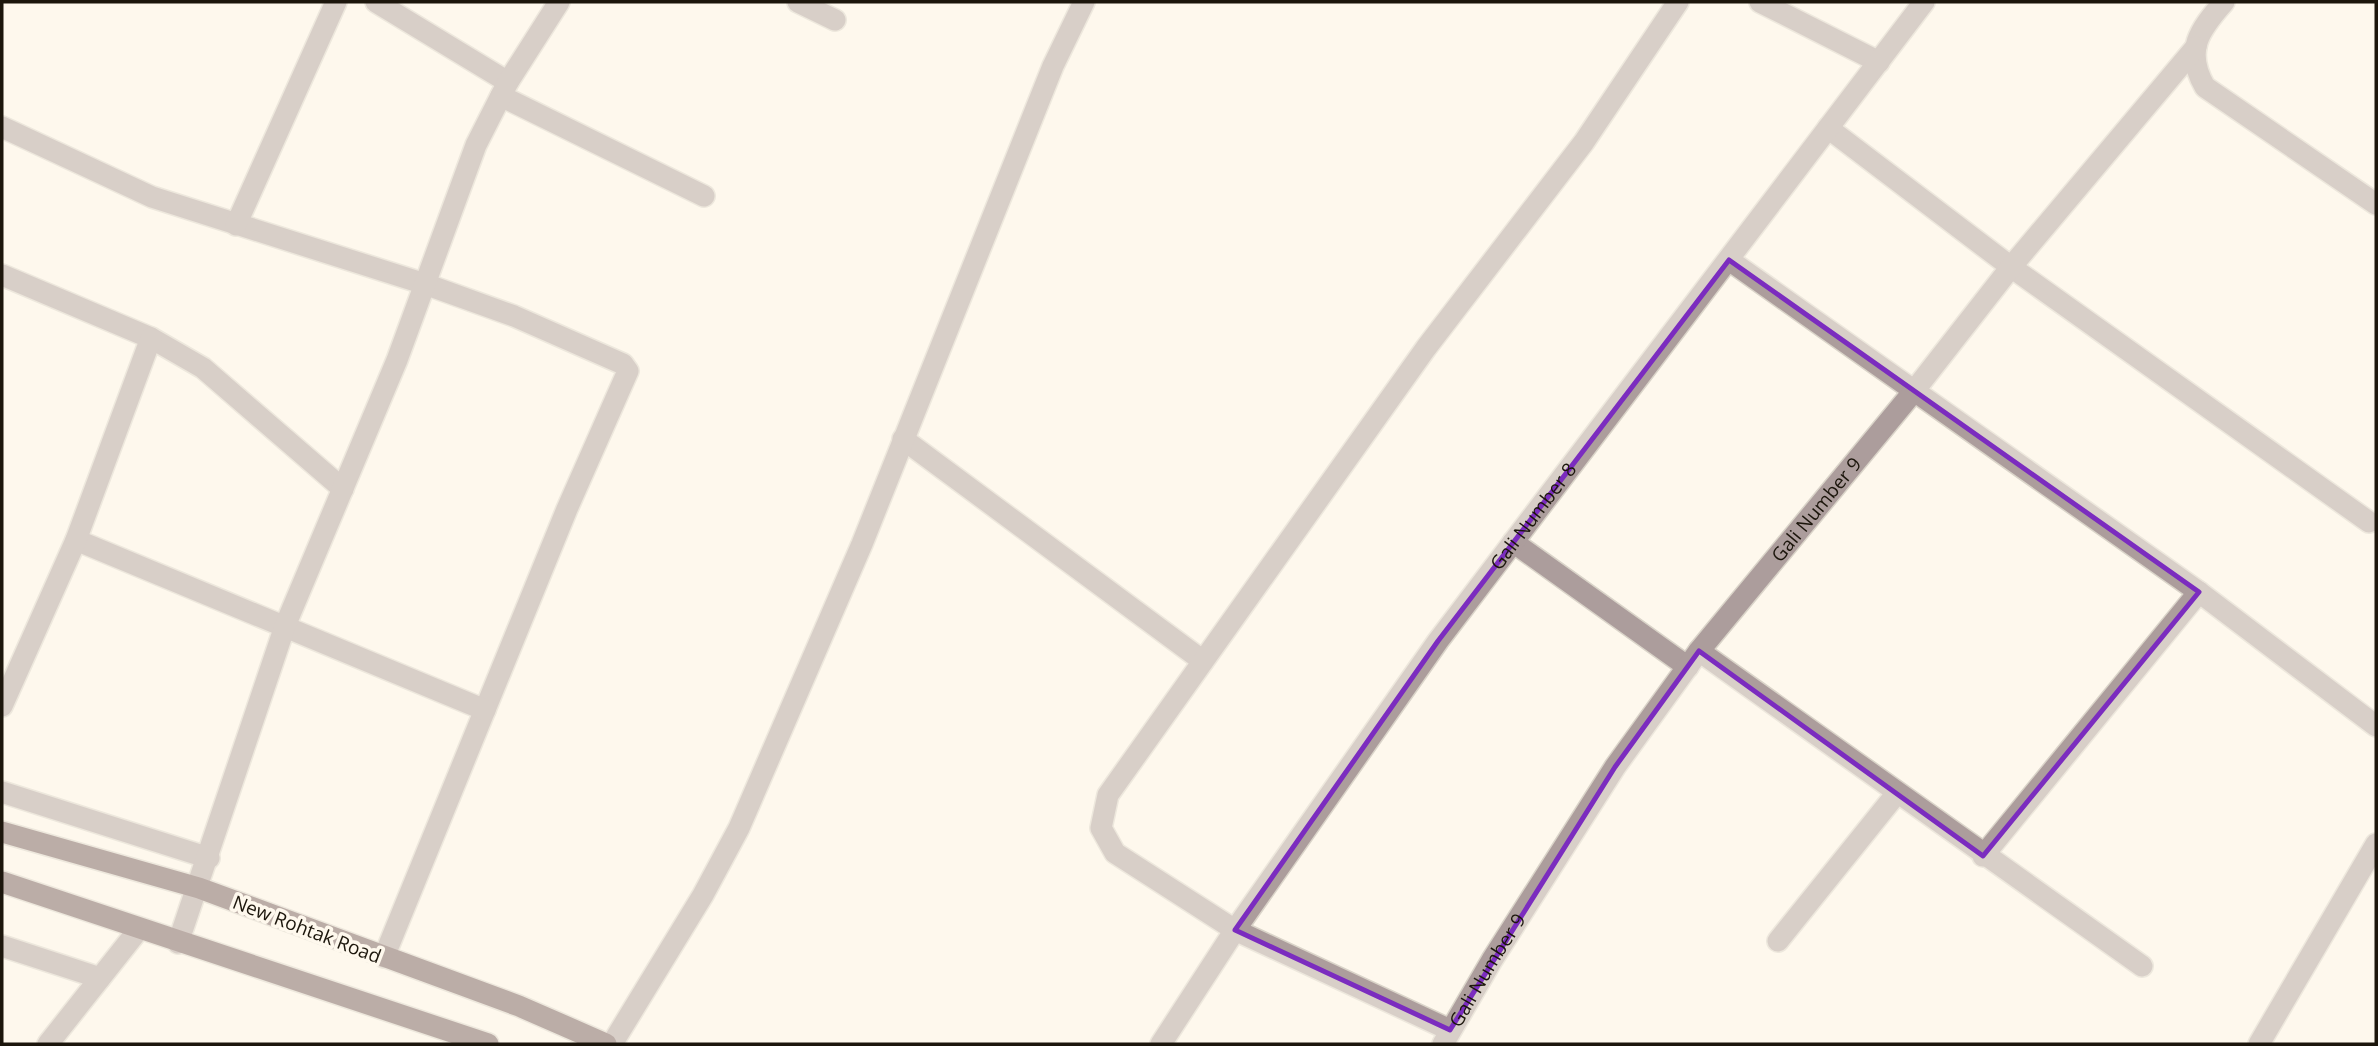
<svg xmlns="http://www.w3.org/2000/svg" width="2378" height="1046" viewBox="0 0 2378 1046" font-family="'Open Sans',sans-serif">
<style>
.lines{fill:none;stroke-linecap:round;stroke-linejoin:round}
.minor-casing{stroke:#dad4c9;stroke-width:24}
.major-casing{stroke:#dad4c9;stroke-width:24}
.minor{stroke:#ac9d9c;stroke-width:21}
.major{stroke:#6c5252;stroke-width:21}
.marked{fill:none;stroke:#7b2cbf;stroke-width:5;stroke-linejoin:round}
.labels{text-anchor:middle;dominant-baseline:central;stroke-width:7;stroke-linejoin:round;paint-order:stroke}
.street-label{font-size:19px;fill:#1c160c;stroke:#fef8ed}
</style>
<rect width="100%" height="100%" fill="#fef8ed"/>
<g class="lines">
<g class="minor-casing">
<g id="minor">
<polyline points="376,2 508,82"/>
<polyline points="798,2 835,20"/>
<polyline points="1760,2 1879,62"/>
<path d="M2224,2C2199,30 2184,51 2205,87L2376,204"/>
<polyline points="501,96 704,196"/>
<polyline points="2,127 152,197 425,284 514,316 623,364 628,371 567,509 384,957"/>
<polyline points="1828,128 2011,267 2369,522"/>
<polyline points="236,225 336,2"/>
<polyline points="1729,260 2199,592 2376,726"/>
<polyline points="2,275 151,338 203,368 343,489"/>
<polyline points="903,439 1203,661"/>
<polyline points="76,540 485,710"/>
<polyline points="1513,542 1688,667"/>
<polyline points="1699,651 2142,966"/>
<polyline points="2,706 76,540 151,338"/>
<polyline points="2,792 209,858"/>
<polyline points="1983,856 2199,592"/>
<polyline points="1778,941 1897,793"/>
<polyline points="178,943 285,626 397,360 476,145 508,82 559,2"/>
<polyline points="2,946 100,978"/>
<polyline points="1450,1030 1235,930 1115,853 1101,828 1108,795 1426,348 1584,142 1678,2"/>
<polyline points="48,1044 139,929"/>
<polyline points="612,1044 703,895 739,828 862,544 1053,66 1084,2"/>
<path id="s1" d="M1161,1044L1235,930L1438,641L1924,2"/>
<path id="s2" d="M1443,1044L1492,960L1615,767L1699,651L1914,391L2011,267L2196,47"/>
<polyline points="2259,1044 2376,844"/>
</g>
</g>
<g class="major-casing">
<g id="major">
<polyline points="2,832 199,888 519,1006 606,1044"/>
<polyline points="2,882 488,1044"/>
</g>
</g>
<use href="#minor" class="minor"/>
<use href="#major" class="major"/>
</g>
<path d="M0 0H2378V1046H0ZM1729,260L2199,592L1983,856L1699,651L1615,767L1450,1030L1235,930L1438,641Z" fill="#fef8ed" fill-opacity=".55" fill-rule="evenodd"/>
<path class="marked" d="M1729,260L2199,592L1983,856L1699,651L1615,767L1450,1030L1235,930L1438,641Z"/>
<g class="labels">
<g class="street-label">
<text stroke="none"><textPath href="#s2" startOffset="653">Gali Number 9</textPath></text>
<text stroke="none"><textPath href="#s1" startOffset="646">Gali Number 8</textPath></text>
<text transform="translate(307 929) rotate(21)">New Rohtak Road</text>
<text stroke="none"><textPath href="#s2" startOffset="86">Gali Number 9</textPath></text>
</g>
</g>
<rect width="2378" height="1046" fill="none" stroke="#1c160c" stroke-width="7"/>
</svg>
